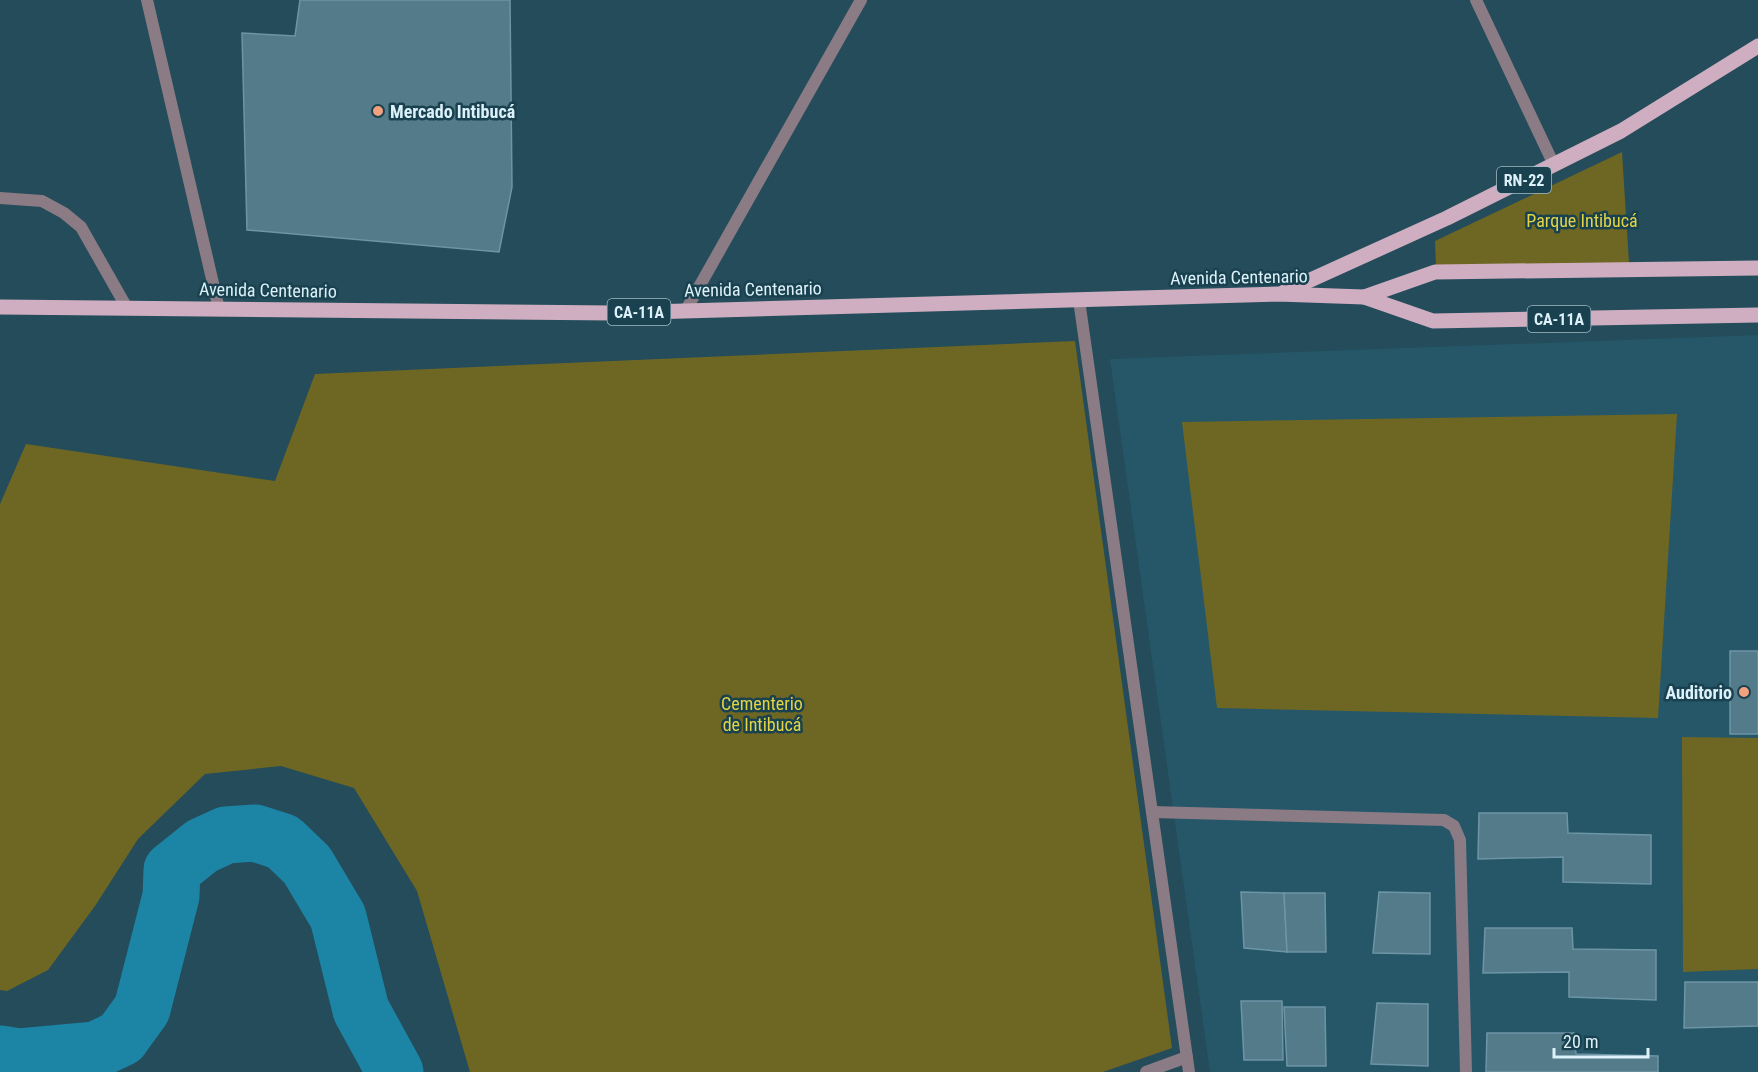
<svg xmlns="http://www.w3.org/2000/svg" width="1758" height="1072" viewBox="0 0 1758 1072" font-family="'Roboto Condensed',sans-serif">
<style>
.built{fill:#255768}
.green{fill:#6e6724}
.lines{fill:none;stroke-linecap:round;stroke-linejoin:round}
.river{stroke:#1c84a4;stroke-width:57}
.building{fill:#537b8a;stroke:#6d95a5;stroke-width:1.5}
.service{stroke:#8b7b84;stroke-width:12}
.minor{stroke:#8b7b84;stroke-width:12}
.primary{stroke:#ceaec0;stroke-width:15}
.poi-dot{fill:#f2a17e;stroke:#19414f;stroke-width:2}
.labels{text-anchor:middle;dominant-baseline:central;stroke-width:5;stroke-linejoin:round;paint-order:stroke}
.shield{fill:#19414f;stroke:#a2bcc6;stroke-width:1.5}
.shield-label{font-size:16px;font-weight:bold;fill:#dcf1f9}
.poi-label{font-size:18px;font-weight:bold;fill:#dcf1f9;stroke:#19414f;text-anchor:start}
.park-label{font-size:18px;fill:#e2d445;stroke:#19414f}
.street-label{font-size:18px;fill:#dcf1f9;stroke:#19414f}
</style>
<rect width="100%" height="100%" fill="#244c5a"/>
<polygon class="built" points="1758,335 1758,1072 1210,1072 1110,359"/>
<g class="green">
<polygon points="1622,152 1629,263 1436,266 1435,241"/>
<polygon points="1075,341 1172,1048 1103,1072 470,1072 417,891 354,788 281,766 205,774 138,839 95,906 48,970 7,991 0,990 0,504 26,444 275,481 315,374"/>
<polygon points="1677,414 1658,718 1217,708 1182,422"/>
<polygon points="1682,737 1758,738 1758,969 1683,972"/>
</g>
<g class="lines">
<polyline class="river" points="0,1054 19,1057 96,1050 121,1038 142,1009 171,896 172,870 202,846 226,835 255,833 283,842 307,865 338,917 361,1010 395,1072"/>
</g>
<g class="building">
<polygon points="300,0 510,0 512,187 499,252 247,230 242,33 295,36"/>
<rect x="1730" y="651" width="28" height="83"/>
<polygon points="1479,813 1567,813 1568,833 1651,835 1651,884 1563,882 1563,857 1478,859"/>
<polygon points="1241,892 1284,893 1287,952 1244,948"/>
<polygon points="1379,892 1430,893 1430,954 1373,953"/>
<polygon points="1284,893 1325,893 1326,952 1287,952"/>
<polygon points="1485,928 1572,928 1573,949 1656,950 1656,1000 1569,997 1569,972 1483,973"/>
<polygon points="1685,982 1758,982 1758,1026 1684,1028"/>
<polygon points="1241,1001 1282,1001 1283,1060 1244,1060"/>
<polygon points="1377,1003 1428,1004 1428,1066 1371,1064"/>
<polygon points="1284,1007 1325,1007 1326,1066 1287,1066"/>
<polygon points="1487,1033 1574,1033 1576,1054 1658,1056 1658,1072 1486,1072"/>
</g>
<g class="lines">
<polyline class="service" points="0,198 42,201 64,213 81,227 127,308"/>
<g class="minor">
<polyline points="147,0 219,309"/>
<polyline points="1476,0 1554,165"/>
<polyline points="1079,300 1189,1072"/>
<polyline points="686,310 861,0"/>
<polyline points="1152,812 1444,820 1454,826 1460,840 1466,1072"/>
<polyline points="1146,1072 1187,1057"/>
</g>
<g class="primary">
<polyline points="1284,292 1447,218 1621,131 1758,46"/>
<polyline points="1364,297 1435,272 1758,268"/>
<polyline points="0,307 613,313 1278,294 1364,297 1433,321 1758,315"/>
</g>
</g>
<g class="poi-dot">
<circle cx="378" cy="111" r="6"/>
<circle cx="1744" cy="692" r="6"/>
</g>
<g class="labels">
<g class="shield">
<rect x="1497" y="167" width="54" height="26" rx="4.5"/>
<rect x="607.5" y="299" width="63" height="26" rx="4.5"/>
<rect x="1527.5" y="306" width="63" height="26" rx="4.5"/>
</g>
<g class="shield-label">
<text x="1524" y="180">RN-22</text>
<text x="639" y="312">CA-11A</text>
<text x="1559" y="319">CA-11A</text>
</g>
<g class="poi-label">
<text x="390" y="111">Mercado Intibucá</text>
<text x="1732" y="692" text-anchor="end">Auditorio</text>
</g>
<g class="park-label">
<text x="1582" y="220">Parque Intibucá</text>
<text x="762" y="703">Cementerio<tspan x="762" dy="21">de Intibucá</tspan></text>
</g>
<g class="street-label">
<text transform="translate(1239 277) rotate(-1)">Avenida Centenario</text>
<text transform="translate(753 289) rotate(-1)">Avenida Centenario</text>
<text transform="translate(268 290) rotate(1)">Avenida Centenario</text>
</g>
</g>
<path d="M1554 1048v9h94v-9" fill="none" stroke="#dcf1f9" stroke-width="3"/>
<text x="1563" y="1048" font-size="18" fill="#dcf1f9" stroke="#19414f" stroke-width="4.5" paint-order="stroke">20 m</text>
</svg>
